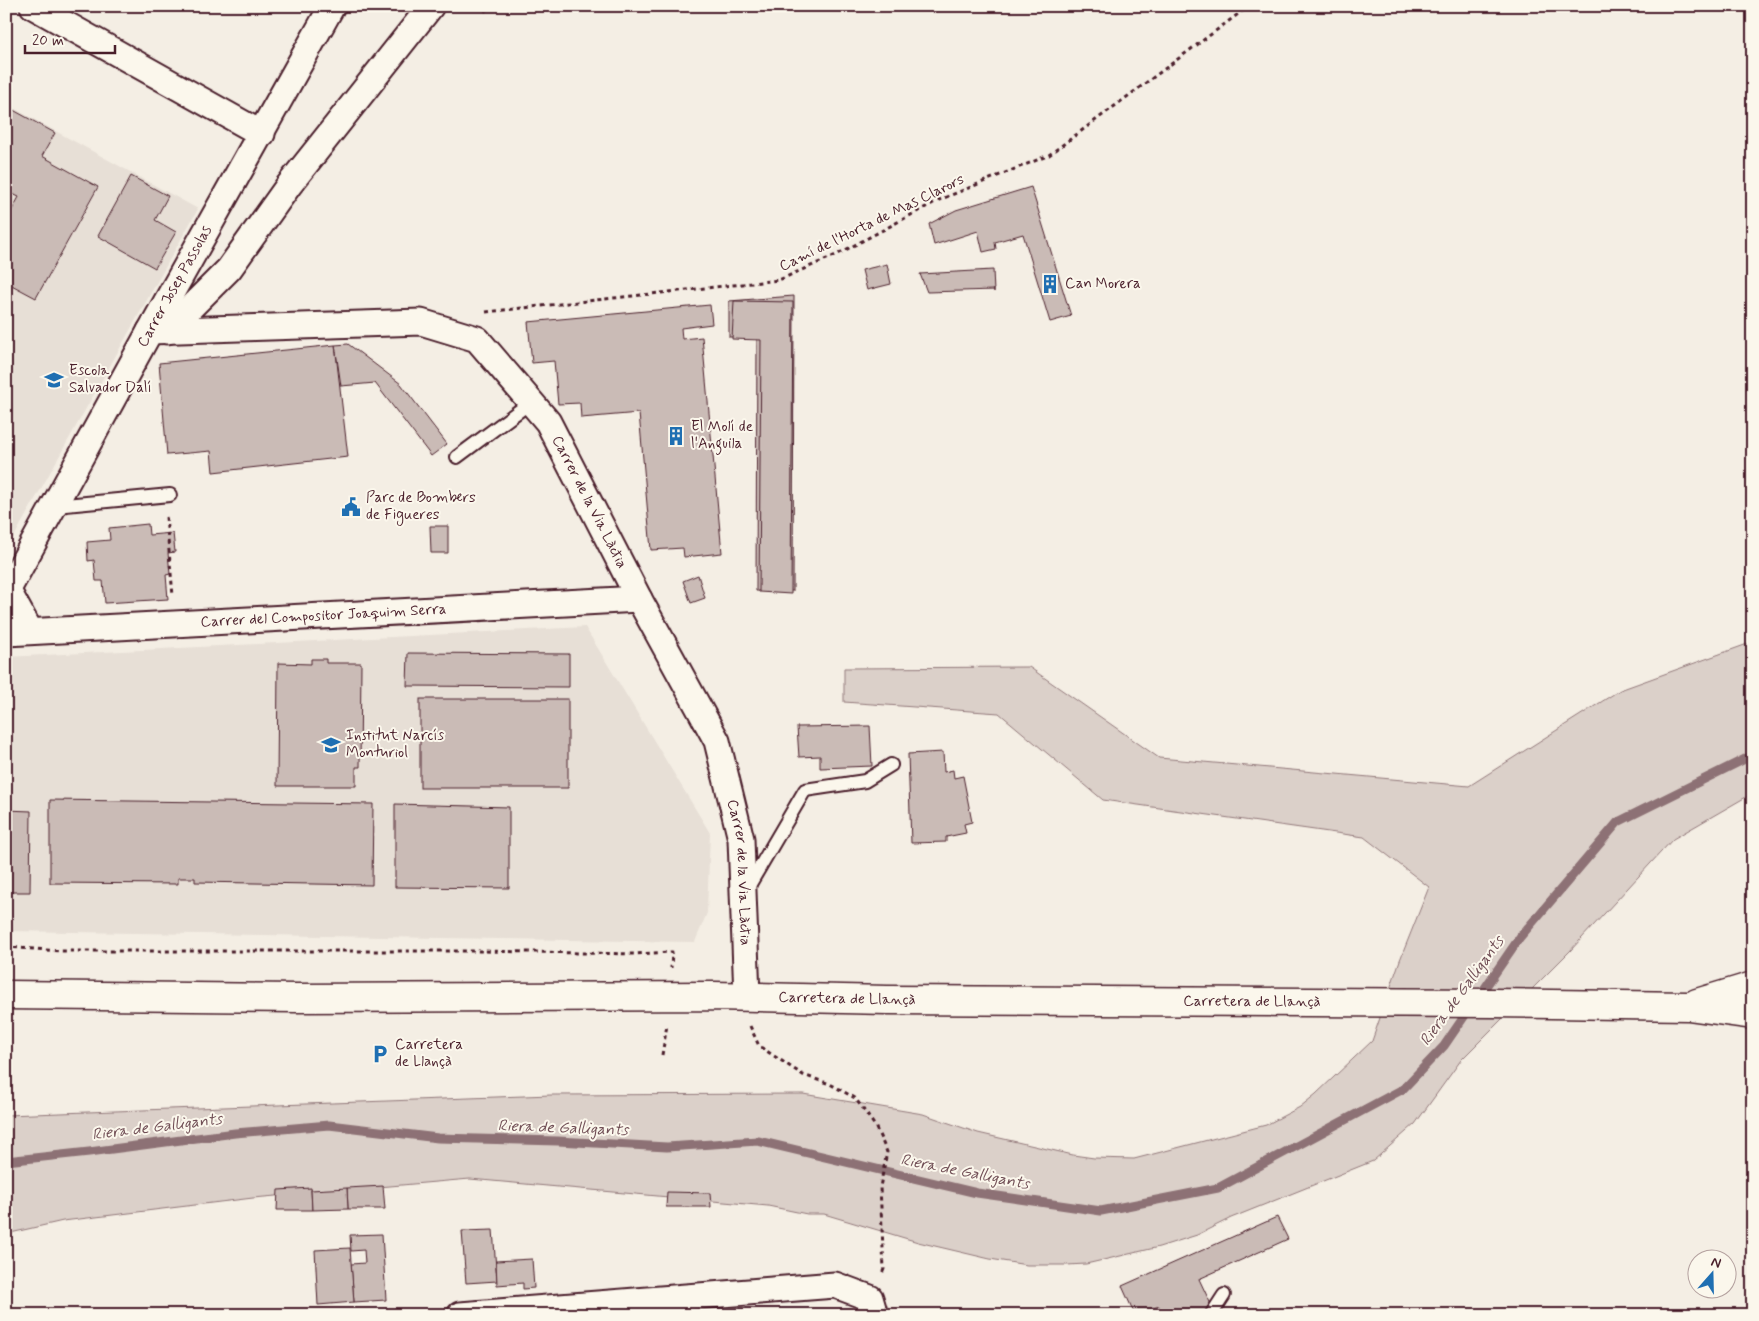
<svg xmlns="http://www.w3.org/2000/svg" width="1759" height="1321" viewBox="0 0 1759 1321" font-family="Mynerve,sans-serif">
<style>
.built{fill:#e7dfd6}
.green{fill:#dbd0c9;stroke:#92787a}
.lines{fill:none;stroke-linecap:round;stroke-linejoin:round}
.stream{stroke:#8d7174;stroke-width:9}
.building{fill:#cabbb6;stroke:#4a1f2b}
.lane-casing{stroke:#4a1f2b;stroke-width:16}
.street-casing{stroke:#4a1f2b;stroke-width:29}
.secondary-casing{stroke:#4a1f2b;stroke-width:31}
.path{stroke:#4a1f2b;stroke-width:3;stroke-dasharray:4 4;stroke-linecap:butt}
.lane{stroke:#fbf7ec;stroke-width:12}
.street{stroke:#fbf7ec;stroke-width:25}
.secondary{stroke:#fbf7ec;stroke-width:28}
.labels{text-anchor:middle;dominant-baseline:central;stroke-width:4;stroke-linejoin:round;paint-order:stroke}
.street-label{font-size:15px;fill:#4a1f2b;stroke:#fbf7ec}
.poi-label{font-size:15px;fill:#4a1f2b;stroke:#fbf7ec;text-anchor:start}
.water-label{font-size:16px;font-style:italic;fill:#714f56;stroke:#fbf7ec}
</style>
<rect width="100%" height="100%" fill="#f4eee4"/>
<filter id="ink" filterUnits="userSpaceOnUse"><feTurbulence type="fractalNoise" baseFrequency=".02" numOctaves="2"/><feDisplacementMap in="SourceGraphic" scale="10" xChannelSelector="R" yChannelSelector="G"/><feConvolveMatrix kernelMatrix="1 2 1 2 8 2 1 2 1" color-interpolation-filters="sRGB"/></filter>
<g filter="url(#ink)">
<g class="built">
<polygon points="6,104 198,209 6,551"/>
<polygon points="585,627 710,833 707,913 695,942 6,931 6,657"/>
</g>
<polygon class="green" points="1753,642 1753,793 1673,839 1570,951 1461,1060 1415,1124 1373,1161 1231,1218 1197,1235 1159,1247 1086,1264 1067,1265 1027,1265 990,1259 918,1242 824,1214 807,1214 768,1206 470,1179 253,1198 63,1221 6,1234 6,1115 551,1095 803,1094 923,1114 978,1133 1073,1155 1094,1158 1134,1159 1266,1125 1300,1107 1316,1094 1372,1041 1400,960 1429,887 1364,837 1103,800 999,713 844,702 844,668 1029,667 1159,758 1469,786 1620,690"/>
<g class="lines">
<g class="stream">
<polyline points="1478,998 1520,937 1618,822 1753,755"/>
<polyline points="6,1161 89,1152 235,1133 329,1125 438,1138 558,1141 667,1147 758,1141 977,1193 1101,1211 1218,1188 1403,1089 1444,1046 1470,1008"/>
</g>
</g>
<g class="building">
<polygon points="481,6 494,6 485,12"/>
<polygon points="6,106 55,133 42,156 98,187 36,298 6,282 6,221 19,197 6,191"/>
<polygon points="131,176 168,196 155,220 176,232 155,268 98,236"/>
<polygon points="1031,187 1071,316 1050,322 1023,234 995,242 996,249 983,252 978,231 934,245 929,224 956,210"/>
<polygon points="887,264 891,284 867,290 862,270"/>
<polygon points="993,270 994,292 994,290 927,292 920,274"/>
<polygon points="794,296 793,591 756,591 757,337 729,337 729,301"/>
<polygon points="734,301 793,302 791,594 759,592 761,340 732,339"/>
<polygon points="710,305 712,324 681,328 682,339 702,337 722,553 684,557 683,548 651,550 639,413 581,418 580,403 558,404 554,361 532,363 528,322"/>
<polygon points="348,344 401,384 447,444 431,456 375,383 341,386 335,345"/>
<polygon points="335,345 348,457 213,472 211,451 167,455 159,363"/>
<polygon points="148,524 149,535 173,533 175,552 168,553 170,574 166,575 168,599 105,603 103,581 96,581 94,560 88,561 87,542 110,540 109,528"/>
<polygon points="430,526 448,526 448,553 431,553"/>
<polygon points="698,575 705,598 691,603 683,581"/>
<polygon points="408,653 569,654 569,687 407,686"/>
<polygon points="311,659 326,659 326,663 361,663 360,767 356,767 356,786 277,786 278,663 311,664"/>
<rect x="420" y="699" width="148" height="89"/>
<polygon points="870,726 872,766 820,768 820,756 799,757 797,727"/>
<polygon points="943,752 944,772 953,770 954,778 963,776 972,822 964,824 966,833 946,837 946,842 911,843 908,754"/>
<polygon points="50,800 373,804 372,885 195,882 195,878 178,878 178,884 50,883"/>
<polygon points="395,804 509,807 509,888 395,887"/>
<polygon points="6,810 31,811 30,892 6,892"/>
<polygon points="383,1186 385,1209 348,1209 347,1188"/>
<polygon points="311,1188 312,1210 277,1210 278,1190"/>
<polygon points="347,1188 348,1209 312,1210 311,1190"/>
<polygon points="667,1192 710,1193 711,1207 666,1207"/>
<polygon points="1277,1217 1288,1239 1199,1279 1216,1315 1163,1315 1159,1306 1135,1315 1122,1286"/>
<polygon points="493,1230 497,1281 466,1283 462,1231"/>
<polygon points="382,1234 386,1300 354,1302 351,1264 365,1263 364,1250 351,1251 350,1235"/>
<polygon points="350,1248 354,1302 318,1305 315,1250"/>
<polygon points="532,1259 534,1288 523,1289 523,1283 497,1285 496,1261"/>
</g>
<g class="lines">
<g class="lane-casing">
<g id="lane">
<polyline points="457,457 531,402"/>
<polyline points="55,506 170,495"/>
<polyline points="747,889 805,790 865,781 891,765"/>
<polyline points="1211,1315 1224,1295"/>
</g>
</g>
<g class="street-casing">
<g id="street">
<polyline points="33,6 262,134"/>
<path id="s1" d="M150,331L421,322L477,339L548,422L639,599L717,741L741,839L747,996"/>
<polyline points="167,331 229,269 289,185 431,6"/>
<polyline points="8,591 30,631"/>
<path id="s2" d="M6,593L150,331L332,6"/>
<path id="s3" d="M6,633L639,599"/>
<polyline points="460,1315 835,1285 870,1298 875,1315"/>
</g>
</g>
<g class="secondary-casing">
<g id="secondary">
<path id="s4" d="M6,995L297,998L714,996L887,1000L1493,1003L1688,1006L1753,1015"/>
<polyline points="1697,1003 1753,986"/>
</g>
</g>
<g class="path">
<polyline points="486,312 779,280 836,255 939,200 1049,155 1249,6"/>
<polyline points="166,517 173,596"/>
<polyline points="6,947 61,951 481,951 634,954 672,952 671,968"/>
<polyline points="750,1026 759,1046 803,1075 830,1084 855,1098 875,1126 887,1152 880,1187 884,1269 882,1274"/>
<polyline points="662,1055 667,1025"/>
</g>
<use href="#lane" class="lane"/>
<use href="#street" class="street"/>
<use href="#secondary" class="secondary"/>
</g>
</g>
<defs>
<g id="building-bare" transform="scale(1.5)"><path d="M-4-6H4V6H1V3H-1V6H-4ZM-2.5-4.3h1.7v1.8h-1.7ZM.8-4.3h1.7v1.8H.8ZM-2.5-1h1.7V.8h-1.7ZM.8-1h1.7V.8H.8Z" fill="#1f6fb2" stroke="#fbf7ec" stroke-width="2.5" paint-order="stroke"/></g>
<g id="school-bare" transform="scale(1.5)"><path d="M0-5L7-2L0 1L-7-2ZM-4 1L0 2.5L4 1V4Q0 6-4 4Z" fill="#1f6fb2" stroke="#fbf7ec" stroke-width="2.5" paint-order="stroke"/></g>
<g id="civic-bare" transform="scale(1.5)"><path d="M-.6-6.5H3V-4.5H.6V-3L4-1V1h2V6H-6V1h2V-1L-.6-3ZM-1.2 2.5V6h2.4V2.5Z" fill="#1f6fb2" stroke="#fbf7ec" stroke-width="2.5" paint-order="stroke"/></g>
<g id="parking-bare" transform="scale(1.5)"><path d="M-3.5-5.5H1a3.5 3.5 0 0 1 0 7H-1V5.5H-3.5ZM-1-3.4V-.6H.8a1.4 1.4 0 0 0 0-2.8Z" fill="#1f6fb2" stroke="#fbf7ec" stroke-width="2.5" paint-order="stroke"/></g>
</defs>
<g fill-rule="evenodd">
<use href="#building-bare" x="1050" y="284"/>
<use href="#school-bare" x="54" y="380"/>
<use href="#building-bare" x="676" y="436"/>
<use href="#civic-bare" x="351" y="507"/>
<use href="#school-bare" x="331" y="745"/>
<use href="#parking-bare" x="380" y="1054"/>
</g>
<g class="labels">
<g class="street-label">
<text transform="translate(872 223) rotate(-26)">Camí de l'Horta de Mas Clarors</text>
<text stroke="none"><textPath href="#s2" startOffset="350">Carrer Josep Passolas</textPath></text>
<text stroke="none"><textPath href="#s1" startOffset="529">Carrer de la Via Làctia</textPath></text>
<text stroke="none"><textPath href="#s3" startOffset="318">Carrer del Compositor Joaquim Serra</textPath></text>
<text stroke="none"><textPath href="#s1" startOffset="934">Carrer de la Via Làctia</textPath></text>
<text stroke="none"><textPath href="#s4" startOffset="841">Carretera de Llançà</textPath></text>
<text stroke="none"><textPath href="#s4" startOffset="1246">Carretera de Llançà</textPath></text>
</g>
<g class="poi-label">
<text x="1065" y="284">Can Morera</text>
<text x="69" y="371">Escola<tspan x="69" dy="17">Salvador Dalí</tspan></text>
<text x="691" y="427">El Molí de<tspan x="691" dy="17">l'Anguila</tspan></text>
<text x="366" y="498">Parc de Bombers<tspan x="366" dy="17">de Figueres</tspan></text>
<text x="346" y="736">Institut Narcís<tspan x="346" dy="17">Monturiol</tspan></text>
<text x="395" y="1045">Carretera<tspan x="395" dy="17">de Llançà</tspan></text>
</g>
<g class="water-label">
<text transform="translate(1462 991) rotate(-54)">Riera de Galligants</text>
<text transform="translate(157 1127) rotate(-7)">Riera de Galligants</text>
<text transform="translate(563 1128) rotate(2)">Riera de Galligants</text>
<text transform="translate(965 1172) rotate(11)">Riera de Galligants</text>
</g>
</g>
<rect width="1759" height="1321" fill="none" stroke="#fbf7ec" stroke-width="25"/>
<rect x="12" y="12" width="1734" height="1296" fill="none" stroke="#4a1f2b" stroke-width="2" filter="url(#ink)"/>
<g transform="translate(1712 1274) rotate(20)"><circle r="24" fill="#fbf7ec" stroke="#b4a19f"/>
<path d="M0-4L9 19L0 12L-9 19Z" fill="#1f6fb2"/>
<text y="-8" font-size="14" font-weight="bold" text-anchor="middle" fill="#4a1f2b">N</text>
</g>
<path d="M25 45v8h90v-8" fill="none" stroke="#4a1f2b" stroke-width="2.5"/>
<text x="32" y="45" font-size="15" fill="#4a1f2b" stroke="#fbf7ec" stroke-width="4" paint-order="stroke">20 m</text>
</svg>
